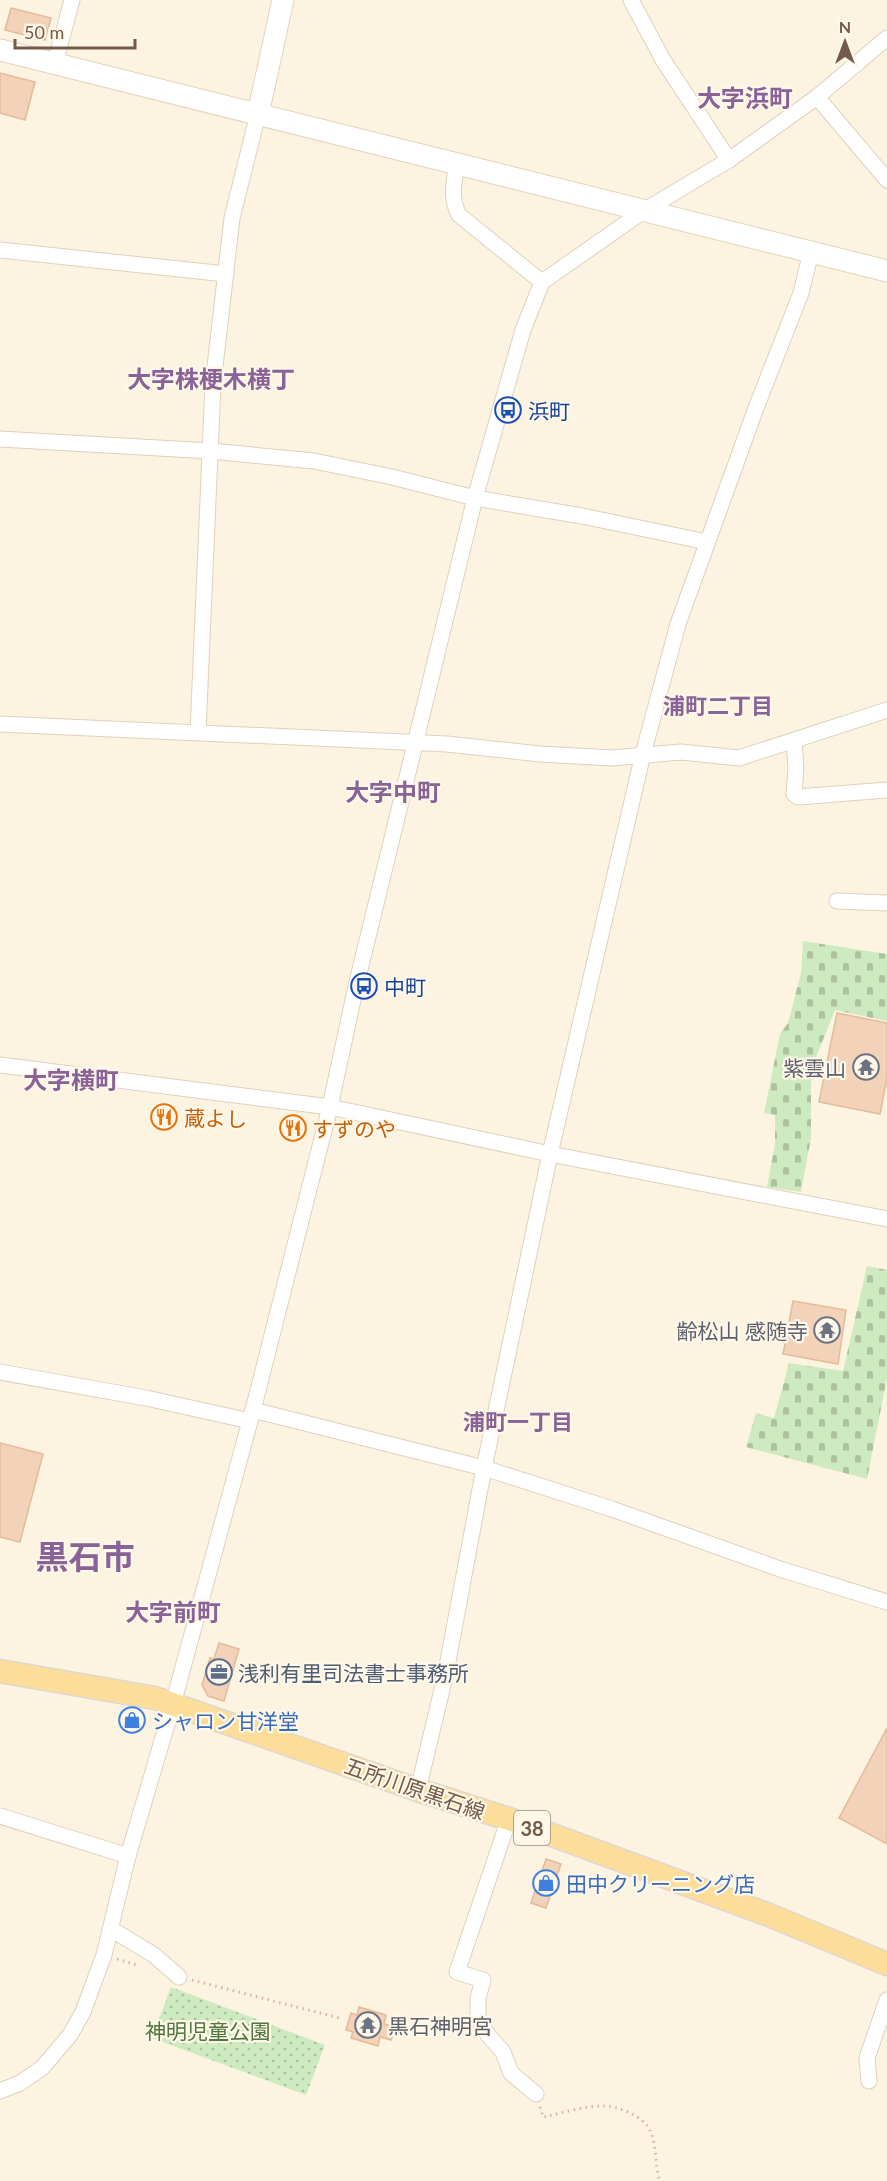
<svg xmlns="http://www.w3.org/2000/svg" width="887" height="2181" viewBox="0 0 887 2181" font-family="Lato,'Noto Sans JP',sans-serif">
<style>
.grass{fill:url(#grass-dots)}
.cemetery{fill:url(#cemetery-stones)}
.building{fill:#f2d3b9;stroke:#e4bb99;stroke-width:1.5}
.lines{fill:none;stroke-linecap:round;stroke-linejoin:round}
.street-casing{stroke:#e0d0bd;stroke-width:17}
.secondary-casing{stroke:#e5d2bb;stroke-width:23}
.primary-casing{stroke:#ded7d3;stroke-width:25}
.path{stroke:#d6b79c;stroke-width:3;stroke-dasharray:1.5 4.5;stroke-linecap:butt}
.street{stroke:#fff;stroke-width:15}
.secondary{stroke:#fff;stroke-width:21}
.primary{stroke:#fcdd99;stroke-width:22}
.labels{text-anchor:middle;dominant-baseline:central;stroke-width:4.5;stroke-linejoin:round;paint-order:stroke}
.shield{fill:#fff7e8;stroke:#9e8978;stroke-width:1.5}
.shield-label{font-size:20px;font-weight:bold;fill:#745a48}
.transit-label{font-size:21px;fill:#164399;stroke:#fff7e8;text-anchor:start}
.worship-label{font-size:21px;fill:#5b616d;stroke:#fff7e8;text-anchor:end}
.food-label{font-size:21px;fill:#c56008;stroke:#fff7e8;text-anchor:start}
.service-label{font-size:21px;fill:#4e5e75;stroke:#fff7e8;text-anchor:start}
.shop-label{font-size:21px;fill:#366cbe;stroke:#fff7e8;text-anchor:start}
.street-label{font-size:21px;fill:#745a48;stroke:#fff7e8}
.park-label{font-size:21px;fill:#4d7940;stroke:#fff7e8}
.neighbourhood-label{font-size:22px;font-weight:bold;fill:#896397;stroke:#fff7e8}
.quarter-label{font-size:24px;font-weight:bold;fill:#896397;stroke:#fff7e8}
.town-label{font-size:33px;font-weight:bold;fill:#896397;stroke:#fff7e8}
</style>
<defs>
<pattern id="grass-dots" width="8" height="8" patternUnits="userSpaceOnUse" patternTransform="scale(1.5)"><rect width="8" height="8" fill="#ceeac0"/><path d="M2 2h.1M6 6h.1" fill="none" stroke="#acc19e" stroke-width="1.8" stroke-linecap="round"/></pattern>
<pattern id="cemetery-stones" width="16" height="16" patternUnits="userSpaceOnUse" patternTransform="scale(1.5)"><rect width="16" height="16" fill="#ceeac0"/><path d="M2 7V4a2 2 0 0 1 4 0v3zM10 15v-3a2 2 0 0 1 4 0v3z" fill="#acc19e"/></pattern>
</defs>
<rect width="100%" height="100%" fill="#fcf4e1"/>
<polygon class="grass" points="171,1987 325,2045 306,2095 152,2038"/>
<g class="cemetery">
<polygon points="803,941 887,954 887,1021 835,1010 811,1070 811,1138 801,1192 767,1187 775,1144 775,1115 764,1113 780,1034 788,1023 801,973"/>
<polygon points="867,1266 887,1270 887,1378 867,1479 746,1447 756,1413 774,1418 789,1363 843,1371"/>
</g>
<g class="building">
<polygon points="11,8 51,18 45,40 5,30"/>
<polygon points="0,73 35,82 25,120 0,113"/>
<polygon points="837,1013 887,1023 887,1078 880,1114 819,1102"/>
<polygon points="793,1301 846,1310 838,1364 783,1354"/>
<polygon points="0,1443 43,1454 20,1542 0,1537"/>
<polygon points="219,1643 239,1649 224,1701 208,1696 202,1685 210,1658 214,1659"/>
<polygon points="887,1728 887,1844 839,1818"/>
<polygon points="546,1859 561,1864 546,1908 531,1903"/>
<polygon points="359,2007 386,2015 384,2024 395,2027 391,2040 380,2037 378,2046 351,2038 353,2032 346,2030 351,2013 357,2015"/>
</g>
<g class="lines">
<g class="street-casing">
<g id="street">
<polyline points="631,0 663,60 729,160"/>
<polyline points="55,63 72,0"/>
<polyline points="817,97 887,180"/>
<path d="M457,164C454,182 450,198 459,215L542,282"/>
<polyline points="0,250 226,274"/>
<polyline points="0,439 211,451 314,461 392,477 475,498 582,516 707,542"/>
<polyline points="0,724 447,744 540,754 612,758 681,752 739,758 887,710"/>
<polyline points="198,732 213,384 232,218 258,114"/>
<polyline points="794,741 796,768 794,794 798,797 887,790"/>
<polyline points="837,901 887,903"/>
<polyline points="0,1065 330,1107 550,1154 887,1219"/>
<polyline points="0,1372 146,1398 250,1421"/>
<polyline points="253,1410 484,1468 612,1509 780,1569 887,1602"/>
<polyline points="418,1790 445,1677 484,1468 550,1154 643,754 678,624 756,408 801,293 811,252"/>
<polyline points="0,1816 128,1856"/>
<polyline points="509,1819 457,1972 483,1980 478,1998 478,2018 488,2035 503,2052 511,2073 536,2094"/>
<polyline points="111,1929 154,1955 179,1977"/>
<polyline points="869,2081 867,2058 887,2000"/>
<polyline points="0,2091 20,2083 42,2068 70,2035 83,2012 104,1955 128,1856 173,1704 253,1410 330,1107 356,986 475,498 523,330 542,282 645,210 729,160 817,97 887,38"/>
</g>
</g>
<g class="secondary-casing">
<g id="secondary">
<polyline points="0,50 887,271"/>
<polyline points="258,114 283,0"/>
</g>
</g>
<g class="primary-casing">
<polyline id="primary" points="0,1671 155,1698 418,1790 509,1819 769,1915 887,1964"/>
</g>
<g class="path">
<polyline points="117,1959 140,1966"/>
<polyline points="192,1980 339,2018"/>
<path d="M540,2107L543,2117C562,2113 584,2106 603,2106C615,2105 642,2116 648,2127C658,2143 654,2164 660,2181"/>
</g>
<use href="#street" class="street"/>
<use href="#secondary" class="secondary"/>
<use href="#primary" class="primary"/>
</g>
<defs>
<g id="bus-ring" transform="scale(1.35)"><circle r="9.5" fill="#fff7e8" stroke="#1a4fb4" stroke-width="1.5"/><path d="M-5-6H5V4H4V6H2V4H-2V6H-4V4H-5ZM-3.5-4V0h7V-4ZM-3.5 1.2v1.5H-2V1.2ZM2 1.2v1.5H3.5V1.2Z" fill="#1a4fb4"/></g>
<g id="temple-ring" transform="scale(1.35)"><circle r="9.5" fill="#fff7e8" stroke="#6b7280" stroke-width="1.5"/><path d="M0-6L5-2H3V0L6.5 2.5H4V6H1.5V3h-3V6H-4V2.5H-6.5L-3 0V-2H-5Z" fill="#6b7280"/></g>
<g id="restaurant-ring" transform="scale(1.35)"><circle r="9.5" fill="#fff7e8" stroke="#e8710a" stroke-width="1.5"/><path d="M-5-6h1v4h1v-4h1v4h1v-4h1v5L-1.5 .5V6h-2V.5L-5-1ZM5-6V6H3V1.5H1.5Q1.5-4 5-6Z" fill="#e8710a"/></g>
<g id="office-ring" transform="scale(1.35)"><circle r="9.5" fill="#fff7e8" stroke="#5c6f8a" stroke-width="1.5"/><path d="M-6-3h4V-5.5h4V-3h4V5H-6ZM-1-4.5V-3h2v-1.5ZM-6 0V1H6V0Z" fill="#5c6f8a"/></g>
<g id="shop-ring" transform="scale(1.35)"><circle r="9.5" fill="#fff7e8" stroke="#3f7fe0" stroke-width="1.5"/><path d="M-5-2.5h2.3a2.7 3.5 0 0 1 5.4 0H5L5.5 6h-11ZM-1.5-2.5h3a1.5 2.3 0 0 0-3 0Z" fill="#3f7fe0"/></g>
</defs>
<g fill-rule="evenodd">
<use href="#bus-ring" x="508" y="410"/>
<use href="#bus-ring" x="364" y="986"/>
<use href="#temple-ring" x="866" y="1067"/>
<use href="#restaurant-ring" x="164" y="1117"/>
<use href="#restaurant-ring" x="293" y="1128"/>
<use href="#temple-ring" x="827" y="1330"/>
<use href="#office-ring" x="219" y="1672"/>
<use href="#shop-ring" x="132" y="1720"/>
<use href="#shop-ring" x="546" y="1883"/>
<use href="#temple-ring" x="368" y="2025"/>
</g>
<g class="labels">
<rect class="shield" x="514" y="1811" width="36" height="34" rx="4.5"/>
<g class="shield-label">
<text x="532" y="1828">38</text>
</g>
<g class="transit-label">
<text x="528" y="410">浜町</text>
<text x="384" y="986">中町</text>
</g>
<g class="worship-label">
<text x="846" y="1067">紫雲山</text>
<text x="808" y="1330">齢松山 感随寺</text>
<text x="388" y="2025" text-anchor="start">黒石神明宮</text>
</g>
<g class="food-label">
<text x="184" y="1117">蔵よし</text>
<text x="312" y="1128">すずのや</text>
</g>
<g class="service-label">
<text x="238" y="1672">浅利有里司法書士事務所</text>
</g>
<g class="shop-label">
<text x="152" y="1720">シャロン甘洋堂</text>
<text x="566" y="1883">田中クリーニング店</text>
</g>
<g class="street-label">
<text transform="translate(415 1788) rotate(19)">五所川原黒石線</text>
</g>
<g class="park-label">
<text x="208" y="2030">神明児童公園</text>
</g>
<g class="neighbourhood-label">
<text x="718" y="705">浦町二丁目</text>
<text x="518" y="1421">浦町一丁目</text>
</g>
<g class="quarter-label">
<text x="745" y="97">大字浜町</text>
<text x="211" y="378">大字株梗木横丁</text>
<text x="393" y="791">大字中町</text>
<text x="71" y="1079">大字横町</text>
<text x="173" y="1611">大字前町</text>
</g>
<g class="town-label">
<text x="85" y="1556">黒石市</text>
</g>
</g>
<g transform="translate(845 42)" stroke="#fff7e8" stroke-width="4.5" paint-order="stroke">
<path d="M0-4.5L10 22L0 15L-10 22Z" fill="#745a48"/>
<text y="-9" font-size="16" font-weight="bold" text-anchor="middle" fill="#745a48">N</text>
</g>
<path d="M15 39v9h120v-9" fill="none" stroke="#745a48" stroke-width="3"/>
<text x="24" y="39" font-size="18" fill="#745a48" stroke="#fff7e8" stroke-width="4.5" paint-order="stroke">50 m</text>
</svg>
